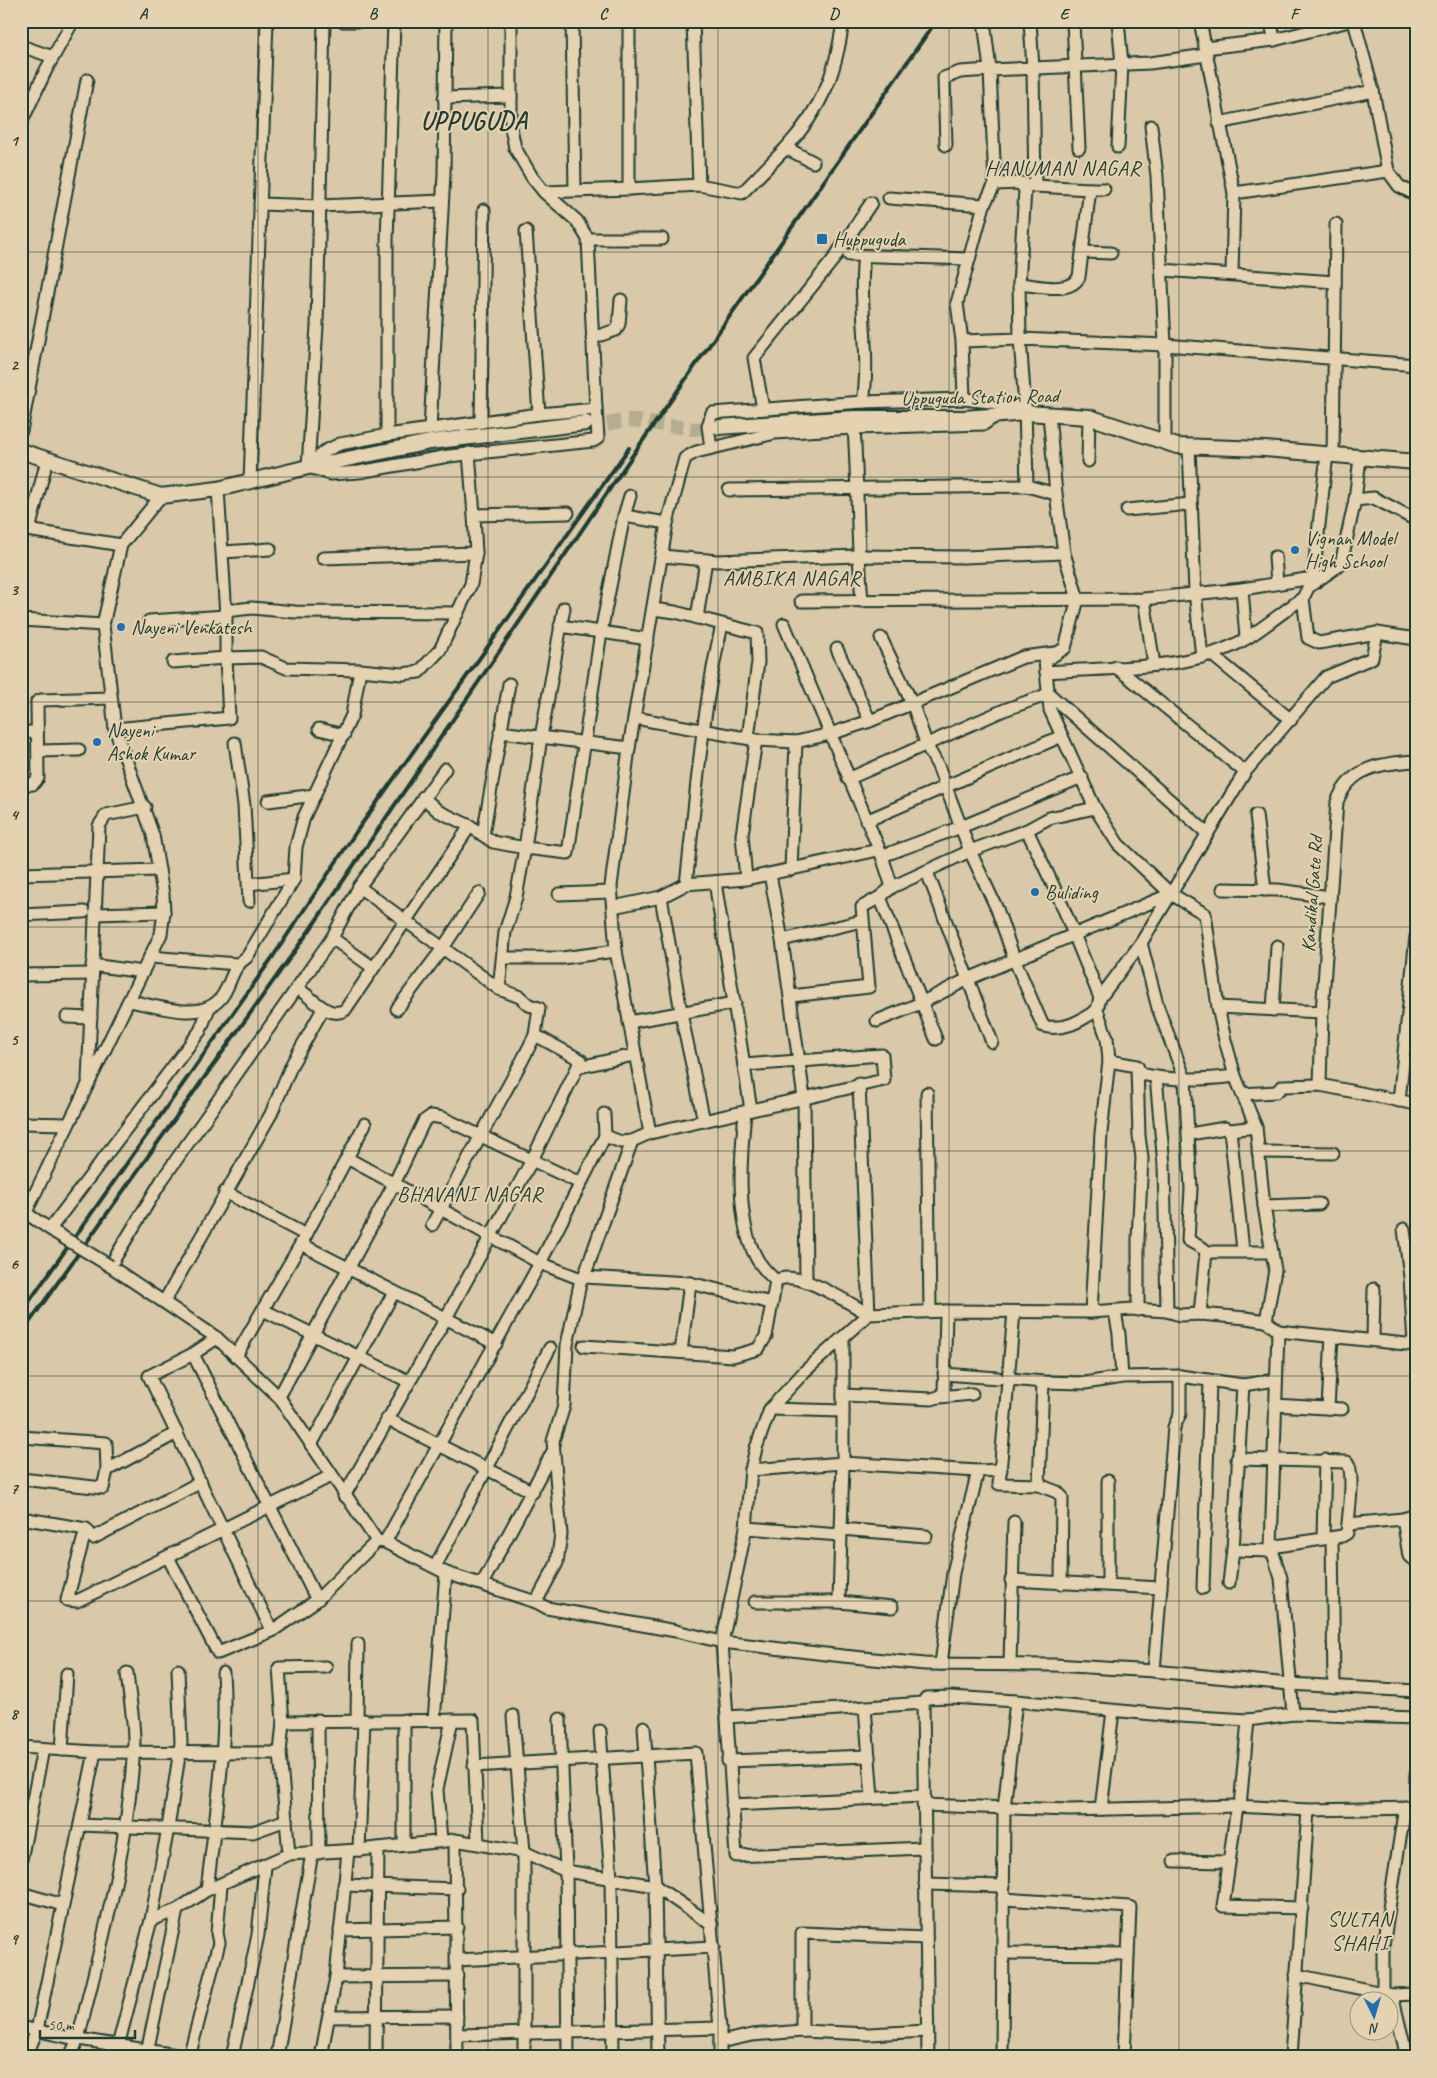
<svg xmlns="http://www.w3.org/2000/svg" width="1437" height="2078" viewBox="0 0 1437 2078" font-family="Caveat,sans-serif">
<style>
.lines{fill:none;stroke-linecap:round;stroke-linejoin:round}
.tertiary-tunnel{stroke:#b4ad91;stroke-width:14;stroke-dasharray:14 7;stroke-linecap:butt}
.minor-casing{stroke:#1f3d34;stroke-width:15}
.tertiary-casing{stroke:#1f3d34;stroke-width:18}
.minor{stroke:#e5d2b0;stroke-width:11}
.tertiary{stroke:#e5d2b0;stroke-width:14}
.rail{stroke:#1f3d34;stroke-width:4}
.minor-bridge-casing{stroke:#1f3d34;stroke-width:15;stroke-linecap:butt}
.minor-bridge{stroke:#e5d2b0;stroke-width:11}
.grid{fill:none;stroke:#1f3d34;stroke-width:1;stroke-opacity:0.55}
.poi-dot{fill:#1f6fb2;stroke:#e5d2b0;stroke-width:2}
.labels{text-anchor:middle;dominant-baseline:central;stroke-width:4;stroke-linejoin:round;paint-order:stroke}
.poi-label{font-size:20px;fill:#1f3d34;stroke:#e5d2b0;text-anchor:start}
.street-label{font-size:20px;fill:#1f3d34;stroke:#e5d2b0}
.neighbourhood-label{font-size:21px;letter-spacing:1px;fill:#1f3d34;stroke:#e5d2b0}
.district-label{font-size:25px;font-weight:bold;letter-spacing:1px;fill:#1f3d34;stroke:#e5d2b0}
.neatline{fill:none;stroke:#1f3d34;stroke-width:2}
.grid-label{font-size:16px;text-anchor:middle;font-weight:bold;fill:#1f3d34}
</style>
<rect width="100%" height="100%" fill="#d9c9a8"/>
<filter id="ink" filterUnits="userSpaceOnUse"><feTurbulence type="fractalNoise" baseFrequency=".02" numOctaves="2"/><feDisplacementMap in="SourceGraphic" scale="10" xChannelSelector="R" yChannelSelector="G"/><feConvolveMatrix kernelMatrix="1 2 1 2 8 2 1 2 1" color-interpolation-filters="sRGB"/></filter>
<g filter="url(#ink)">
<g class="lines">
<polyline class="tertiary-tunnel" points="586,423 604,424 630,420 694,429 719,427"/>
<g class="minor-casing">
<g id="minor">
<polyline points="343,21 395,21"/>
<polyline points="572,21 575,190"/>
<polyline points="693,21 699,185"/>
<polyline points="1030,21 1033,69 1035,186"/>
<polyline points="1073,21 1079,148"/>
<polyline points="1200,21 1234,193 1232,274"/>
<polyline points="1274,40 1349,21"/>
<polyline points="21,46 53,57"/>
<polyline points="1205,48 1274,40 1271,21"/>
<polyline points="444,98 511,96"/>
<polyline points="21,123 46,70 73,21"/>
<polyline points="1219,123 1373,91 1354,21"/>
<polyline points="1151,126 1157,176 1165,345 1020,339 1025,406 1027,486 1056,494 1064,553 1078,599 1065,648 1045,661 1050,710 1095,808 1118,844 1171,894 1205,914 1218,1007 1225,1040 1235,1076 1256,1127 1264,1206 1275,1270 1266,1321"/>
<polyline points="946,145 944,78 960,72 990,70 984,21"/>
<polyline points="1118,147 1122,64 1118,21"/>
<path d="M786,148C822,108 836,74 843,21"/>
<polyline points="1388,171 1399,186 1416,195"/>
<polyline points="995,184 990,70 1150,63 1206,55"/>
<polyline points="629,189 699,185 742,193 786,148 813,162"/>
<polyline points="1090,189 1104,189"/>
<polyline points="544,192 629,189 629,21"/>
<polyline points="1234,193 1388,171 1373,91"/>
<polyline points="889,198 984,205"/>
<polyline points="260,204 320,206 442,201"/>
<polyline points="526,231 539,414"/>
<polyline points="588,239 662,239"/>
<polyline points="1083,252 1111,253"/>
<polyline points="849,255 969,259"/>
<polyline points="1162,270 1335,282"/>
<path d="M1019,284C1037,285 1069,295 1079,277L1090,189L1035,186L1020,183"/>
<polyline points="592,338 616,330 619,324 621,300"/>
<polyline points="962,341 957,303 984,205 995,184 1020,183 1025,190 1019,284 1020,339 962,341 964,399"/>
<path d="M863,402C871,354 858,304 864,256"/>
<polyline points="763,409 754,358 833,260 871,203"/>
<polyline points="1049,414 1056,494"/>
<polyline points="481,422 484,210"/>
<path d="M854,428C858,486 857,543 862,601"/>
<polyline points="430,429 444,174 446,21"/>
<polyline points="21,431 87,80"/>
<polyline points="387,435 387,241 394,21"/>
<polyline points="1165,442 1165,345 1416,365"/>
<polyline points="1189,447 1195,592 1202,657"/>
<polyline points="711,448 708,426 712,413 863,402 964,399 1025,406"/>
<polyline points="469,453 474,515"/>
<polyline points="1333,456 1336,224"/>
<polyline points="1088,461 1089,417"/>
<polyline points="308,467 325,451 340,444 387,435 539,414 596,409 588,239 577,221 544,192 532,177 515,148 511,128 511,21"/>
<polyline points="308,467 317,326 324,21"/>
<polyline points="309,467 331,474 359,472 449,456 593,441 598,438 596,409"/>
<polyline points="250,482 267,21"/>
<polyline points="218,489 226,616 226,658 261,657 286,668 360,670 402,674 419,672 440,650 471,584 476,553 474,515 568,513"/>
<polyline points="729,490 1027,486"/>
<polyline points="1355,500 1374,498 1416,520"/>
<polyline points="1127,510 1191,504"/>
<polyline points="624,516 667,523"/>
<polyline points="21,529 121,545"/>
<polyline points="29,530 47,460"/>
<polyline points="223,552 270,549"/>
<polyline points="662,556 717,561 858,556 964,557 1064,553"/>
<polyline points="1275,557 1277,583"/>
<polyline points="323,558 476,553"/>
<polyline points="1313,578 1303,598 1308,638 1319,643 1377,633 1416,639"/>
<polyline points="1311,585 1341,564 1355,500 1360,458"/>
<polyline points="1242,589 1246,638"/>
<polyline points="1144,599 1154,665"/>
<polyline points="801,601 1144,599 1242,589 1313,578 1327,454"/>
<polyline points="564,608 541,737 525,848 568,853 601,632 624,516 630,496"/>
<polyline points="653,609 675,612 757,633 758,662 748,738"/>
<polyline points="225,611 252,608 295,612 458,613"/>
<polyline points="697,618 706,560"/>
<polyline points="21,620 103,625"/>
<polyline points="149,621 226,616"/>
<polyline points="784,624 882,856 892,887"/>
<polyline points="560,626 648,639"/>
<path d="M881,638L913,705L927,746L938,766L970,851L997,909L1015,961L1043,1026C1064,1031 1079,1022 1097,1010"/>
<polyline points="837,649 870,721"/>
<polyline points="1211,654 1291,720"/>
<polyline points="1116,667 1245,772"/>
<path d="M1046,672C1109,667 1192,672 1247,638C1266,626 1284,611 1303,598"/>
<polyline points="635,718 756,740 796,742 830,734 870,721 1023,657 1055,653"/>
<polyline points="115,729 229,718 226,658 173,662"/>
<polyline points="319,729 344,735"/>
<polyline points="21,732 37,732"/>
<polyline points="500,732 629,748"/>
<polyline points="235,743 244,805 249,901"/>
<polyline points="39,751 79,750"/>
<polyline points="445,769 359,887 332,938 162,1180 110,1266 217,1338 279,1397 377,1541 385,1542 446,1573 536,1602 547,1608 676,1631 722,1642 843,1656 925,1664 1054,1665 1154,1671 1289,1684 1416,1691"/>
<polyline points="848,779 1004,710 1049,694 1207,833"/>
<polyline points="21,785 33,784 38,778 37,702 41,700 111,698"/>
<polyline points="268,801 315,795"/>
<polyline points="1256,815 1265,890"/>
<polyline points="866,821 1062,736"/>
<polyline points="470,826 493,842 525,848 516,897 505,932 499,989"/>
<polyline points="1027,830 1060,900 1100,998"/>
<polyline points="483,835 509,684"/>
<polyline points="882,856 961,827 1082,777"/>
<polyline points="791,870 796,742"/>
<polyline points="927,872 992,1042"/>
<polyline points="21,874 159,870"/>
<polyline points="770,874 782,940 804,1098 806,1281"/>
<polyline points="746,879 742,835 756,740"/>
<polyline points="715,882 751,1110"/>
<polyline points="249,884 294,879"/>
<path d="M686,884C696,798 702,709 722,625"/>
<polyline points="359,887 499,989 520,997 529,1005 539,1008 535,1035"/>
<polyline points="1223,889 1278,890 1330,897"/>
<polyline points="559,894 611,892"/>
<polyline points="661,897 683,1023 704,1121"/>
<polyline points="880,897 936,1039"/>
<polyline points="613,907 661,897 686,884 746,879 878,850"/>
<polyline points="95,914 164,912"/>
<polyline points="21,915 84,912"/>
<polyline points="332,938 372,967"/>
<polyline points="782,940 862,921"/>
<polyline points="1141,943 1158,1008 1185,1079 1191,1189 1188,1240 1204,1249 1206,1252 1272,1252"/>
<polyline points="150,957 237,964"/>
<polyline points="503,958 562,958 616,951"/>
<polyline points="92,965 143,972"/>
<polyline points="21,975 92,974"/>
<path d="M297,988C311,996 328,1020 345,1010L470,826L438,811L423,797"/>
<polyline points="791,996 869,987 862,907 880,897 892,887 970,851 1027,830 1049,818 1095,808"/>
<path d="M130,1001C158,1006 204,1024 223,995C233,979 231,968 247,957L294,879L296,847L304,817L352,715L360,670"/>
<polyline points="1218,1007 1322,1012"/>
<polyline points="397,1009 443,948 479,893"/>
<polyline points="1273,1010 1277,946"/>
<polyline points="67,1017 91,1018"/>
<polyline points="877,1021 921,1003 968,979 1171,894"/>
<polyline points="629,1022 735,1003"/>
<polyline points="579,1067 634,1055"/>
<polyline points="1137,1067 1139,1136 1142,1158 1138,1239 1138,1310"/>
<path d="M1235,1076C1204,1080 1171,1081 1141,1074L1137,1066L1109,1061L1107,1038L1097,1010L1100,998L1141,943L1245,772L1326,677L1372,658L1377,633"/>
<polyline points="1156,1077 1164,1165 1167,1311"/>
<polyline points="88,1080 99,826 106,815 145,807"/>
<path d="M1320,1085L1322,1012L1337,802C1350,767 1381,763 1416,761"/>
<polyline points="927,1093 930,1311"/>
<polyline points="1242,1094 1276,1092 1283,1086 1320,1085 1416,1104"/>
<polyline points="1399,1101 1416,936"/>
<path d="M745,1112C741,1154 735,1219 756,1257C760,1266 769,1274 776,1281"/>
<polyline points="604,1114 605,1136"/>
<polyline points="21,1123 68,1124"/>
<polyline points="1230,1130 1243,1250"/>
<polyline points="650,1133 616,951 611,886 629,748 667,523 685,458 696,452 775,433 854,428 984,424 997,415"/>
<polyline points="1190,1134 1225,1128 1230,1130 1256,1127"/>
<polyline points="1258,1152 1333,1153"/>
<polyline points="347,1158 540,1263 581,1279"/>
<polyline points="225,1192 306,1235"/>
<polyline points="1264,1206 1319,1204"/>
<polyline points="21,1210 56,1233"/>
<polyline points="26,1212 161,934 164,912 163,894 153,835 115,729 103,625 121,545 161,496"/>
<polyline points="50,1229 200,1031 209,1008"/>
<polyline points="1404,1229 1410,1277 1414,1344"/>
<polyline points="301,1244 496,1344"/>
<polyline points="584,1277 690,1283 771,1303"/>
<polyline points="164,1302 271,1114 292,1064 323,1009"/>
<polyline points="263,1310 408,1381"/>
<polyline points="1014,1312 999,1484 1039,1485 1043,1382 1085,1383 1122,1377 1180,1376 1243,1385 1276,1380"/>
<polyline points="1091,1312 1101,1133 1109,1061"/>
<polyline points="1115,1312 1119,1334 1122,1377"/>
<polyline points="1200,1314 1206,1252"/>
<polyline points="843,1337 843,1463 751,1470 756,1448 770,1409 805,1371 869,1314 946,1311 1091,1312 1133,1309 1167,1311 1180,1315 1200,1314 1246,1318 1266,1321 1278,1331"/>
<polyline points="217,1338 193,1354 149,1376 272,1631"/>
<polyline points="1373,1340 1374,1289"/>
<path d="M584,1346L733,1356L758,1349L766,1336L776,1281C796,1267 849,1304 869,1314L859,1084"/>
<polyline points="681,1352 690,1283"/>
<polyline points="193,1354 317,1600"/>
<polyline points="236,1356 306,1235 365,1124"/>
<polyline points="944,1374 998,1378"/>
<polyline points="1010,1379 1043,1382"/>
<polyline points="843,1395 932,1399 944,1395 946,1311"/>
<polyline points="279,1397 394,1184 424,1121 431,1116 443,1118 580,1183"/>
<polyline points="940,1397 972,1394"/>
<polyline points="1275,1405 1342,1409"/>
<polyline points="1328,1408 1332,1336"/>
<polyline points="770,1409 843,1411"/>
<polyline points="387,1419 533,1492"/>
<polyline points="21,1437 106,1443 107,1470 103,1488 21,1479"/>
<polyline points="311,1445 394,1292"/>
<path d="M1237,1459L1347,1462C1355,1472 1349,1509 1348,1524L1403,1519"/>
<polyline points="107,1470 177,1433"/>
<polyline points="751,1470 746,1528 722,1642 736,1856 924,1848"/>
<polyline points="1039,1485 1057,1492 1062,1497 1061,1584"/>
<polyline points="344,1496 446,1318 532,1160 581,1060 535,1035 523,1059 432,1225"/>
<polyline points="1416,1515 1403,1519 1409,1556 1416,1562"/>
<polyline points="21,1518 86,1529 93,1538 201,1482"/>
<polyline points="746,1528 840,1535"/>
<polyline points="86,1529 67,1600 77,1601 331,1476"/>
<polyline points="841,1529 926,1536"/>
<polyline points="1323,1538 1325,1460"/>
<polyline points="1332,1538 1334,1687"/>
<polyline points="385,1542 540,1263 605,1136 621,1142 632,1141"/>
<polyline points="1271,1547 1342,1536 1347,1533 1348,1524"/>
<polyline points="1233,1550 1273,1551"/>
<polyline points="168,1557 218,1653 272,1631 317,1600 377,1541"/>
<polyline points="435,1567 550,1348"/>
<polyline points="1011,1580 1161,1588"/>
<polyline points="1229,1583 1233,1550 1243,1385"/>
<polyline points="482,1584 553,1451"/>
<polyline points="1108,1584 1108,1481"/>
<polyline points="1203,1588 1210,1382"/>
<polyline points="536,1602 557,1563 561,1534 553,1441 564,1406 567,1345 581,1279 584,1277 632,1141 650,1133 884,1080 882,1055 744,1065"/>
<polyline points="755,1602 839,1602 892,1607"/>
<polyline points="839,1602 843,1463 978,1471"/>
<polyline points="1010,1663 1014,1522"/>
<polyline points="941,1664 953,1573 978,1471 1001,1470"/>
<polyline points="1154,1671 1174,1427 1180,1414 1180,1376"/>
<polyline points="865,1707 872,1798"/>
<polyline points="1293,1714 1281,1578 1271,1547 1278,1331 1416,1345"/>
<polyline points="513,1716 524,1852 524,2057"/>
<polyline points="728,1717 923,1703"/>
<polyline points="560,1719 566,1871 568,2057"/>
<polyline points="318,1720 319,1853"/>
<polyline points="357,1720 358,1644"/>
<polyline points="404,1720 404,1844"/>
<polyline points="434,1720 446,1573"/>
<polyline points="283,1722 473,1720 478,1843"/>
<polyline points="644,1727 655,1886 658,2057"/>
<polyline points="600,1731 611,1877 613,2057"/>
<polyline points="21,1747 95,1752 37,2030 26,2057"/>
<polyline points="62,1750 67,1674"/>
<polyline points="95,1752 280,1753"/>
<polyline points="728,1761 869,1756"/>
<polyline points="474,1766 696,1753 720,2028 720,2057"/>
<polyline points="732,1805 923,1796"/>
<polyline points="923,1805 1069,1810 1237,1806 1308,1810 1416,1808"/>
<polyline points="1237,1806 1223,1906 1302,1908"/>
<polyline points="1240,1806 1248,1720"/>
<polyline points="1415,1808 1416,1774"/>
<polyline points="1101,1809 1113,1711"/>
<polyline points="80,1825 253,1832 286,1820"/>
<polyline points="455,1840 457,2057"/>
<polyline points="441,1841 437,1789 452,1720"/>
<polyline points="359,1850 364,1720"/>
<polyline points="289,1854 280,1753 283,1722 279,1668 326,1667"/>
<polyline points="21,1860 43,1749"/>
<polyline points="1174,1861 1229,1862"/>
<polyline points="925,1884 1004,1886"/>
<polyline points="344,1885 457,1889"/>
<path d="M207,1890C215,1819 228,1745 223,1673"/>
<polyline points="21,1893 63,1905"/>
<polyline points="1003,1899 1130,1907 1124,2057"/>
<polyline points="151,1920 177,1910"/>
<polyline points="340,1930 457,1927"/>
<polyline points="1003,1953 1128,1954"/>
<polyline points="457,1960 714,1947"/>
<polyline points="1296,1975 1392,1995 1416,1994"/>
<polyline points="336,1977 457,1976"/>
<polyline points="1383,1993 1383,1946 1405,1807"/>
<polyline points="1392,1995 1407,2057"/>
<polyline points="329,2017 457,2016"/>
<polyline points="21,2027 67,2037 188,2057"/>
<polyline points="802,2031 802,1933 926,1938"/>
<polyline points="457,2035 720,2028"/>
<polyline points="720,2042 752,2035 802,2031 869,2034 927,2031"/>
<path d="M70,2057L78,2039C102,1941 130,1842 134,1741C134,1719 129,1695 127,1673"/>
<polyline points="115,2057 151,1920 168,1828 181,1743 178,1670"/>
<polyline points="146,2057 177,1910 207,1890 289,1854 359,1850 455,1840 524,1852 566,1871 655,1886 712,1925"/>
<polyline points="189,2057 219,1943 217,1933 221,1885"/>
<polyline points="232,2057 258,1935 265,1866"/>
<polyline points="277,2057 312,1853"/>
<polyline points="321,2057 336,1977 348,1851"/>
<polyline points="376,2057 378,1848"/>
<polyline points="928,2057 923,1703 926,1698 950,1697 1016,1701 1163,1715 1248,1720 1293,1714 1416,1718"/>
<polyline points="1002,2057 1004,1809 1016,1701"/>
<polyline points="1291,2057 1308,1810"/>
</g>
</g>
<g class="tertiary-casing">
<g id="tertiary">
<polyline points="719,427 854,418 964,418 1026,413 1089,417 1177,446 1265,449 1416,462"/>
<polyline points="21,451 161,496 218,489 308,467 430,442 586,423"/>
</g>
</g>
<use href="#minor" class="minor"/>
<use href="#tertiary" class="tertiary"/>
<g class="rail">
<polyline points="21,1313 272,958 356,832 629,448"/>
<polyline points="21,1334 309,931 639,446 936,21"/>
</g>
<g class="minor-bridge-casing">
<polyline id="minor-bridge" points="56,1233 110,1266"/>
</g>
<use href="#minor-bridge" class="minor-bridge"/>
</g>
</g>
<path class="grid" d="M258,21V2057M488,21V2057M718,21V2057M949,21V2057M1179,21V2057M21,252H1416M21,477H1416M21,702H1416M21,927H1416M21,1151H1416M21,1376H1416M21,1601H1416M21,1826H1416"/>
<g class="poi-dot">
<rect x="816" y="233" width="12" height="12" rx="2.5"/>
<circle cx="1295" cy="550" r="5"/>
<circle cx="121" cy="627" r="5"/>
<circle cx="97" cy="742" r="5"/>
<circle cx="1035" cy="892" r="5"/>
</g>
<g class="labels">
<g class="poi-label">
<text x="833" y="239">Huppuguda</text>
<text x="1305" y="538">Vignan Model<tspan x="1305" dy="23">High School</tspan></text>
<text x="131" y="627">Nayeni Venkatesh</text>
<text x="107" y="730">Nayeni<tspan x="107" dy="23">Ashok Kumar</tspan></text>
<text x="1045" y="892">Buliding</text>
</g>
<g class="street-label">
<text transform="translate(980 397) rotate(-1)">Uppuguda Station Road</text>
<text transform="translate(1312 894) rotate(-86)">Kandikal Gate Rd</text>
</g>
<g class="neighbourhood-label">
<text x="1063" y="168">HANUMAN NAGAR</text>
<text x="792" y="578">AMBIKA NAGAR</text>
<text x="470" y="1194">BHAVANI NAGAR</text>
<text x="1360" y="1919">SULTAN<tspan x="1360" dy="24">SHAHI</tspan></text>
</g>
<g class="district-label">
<text x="474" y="121">UPPUGUDA</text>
</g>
</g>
<rect width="1437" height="2078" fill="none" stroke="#e5d2b0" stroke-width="55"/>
<g transform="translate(1374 2016) rotate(175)"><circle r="24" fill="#e5d2b0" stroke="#96967e"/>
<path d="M0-4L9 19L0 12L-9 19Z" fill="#1f6fb2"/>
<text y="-8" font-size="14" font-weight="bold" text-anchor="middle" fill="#1f3d34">N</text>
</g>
<path d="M40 2030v8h95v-8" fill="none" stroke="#1f3d34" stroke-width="2.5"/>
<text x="48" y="2030" font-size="15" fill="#1f3d34" stroke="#e5d2b0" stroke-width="4" paint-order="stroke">50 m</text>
<rect x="28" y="28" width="1382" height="2022" class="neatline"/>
<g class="grid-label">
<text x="143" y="19">A</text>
<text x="373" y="19">B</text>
<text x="603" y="19">C</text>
<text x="834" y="19">D</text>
<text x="1064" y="19">E</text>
<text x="1294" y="19">F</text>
<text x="14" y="146">1</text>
<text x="14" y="370">2</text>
<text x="14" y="595">3</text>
<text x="14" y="820">4</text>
<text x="14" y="1045">5</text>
<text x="14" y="1269">6</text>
<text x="14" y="1494">7</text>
<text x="14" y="1719">8</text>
<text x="14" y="1944">9</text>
</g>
</svg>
